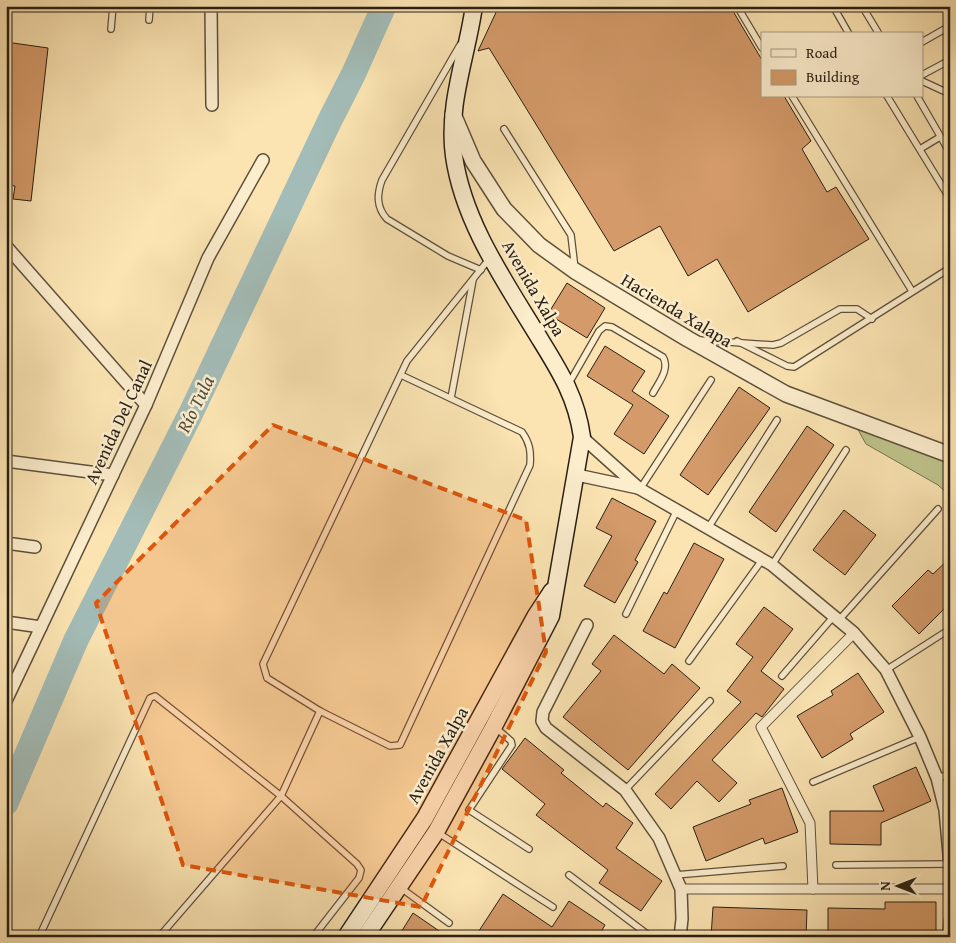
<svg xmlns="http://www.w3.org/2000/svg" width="956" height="943" viewBox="0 0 956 943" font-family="'Gentium Book Plus',serif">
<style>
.green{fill:#c0c48c;stroke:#747250}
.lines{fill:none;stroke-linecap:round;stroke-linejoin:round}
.river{stroke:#a3bcb7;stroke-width:25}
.building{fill:#d49a69;stroke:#281f14}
.service-casing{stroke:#5d503c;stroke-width:8}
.pedestrian-casing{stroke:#5d503c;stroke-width:11}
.minor-casing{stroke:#5d503c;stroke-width:14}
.tertiary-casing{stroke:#5d503c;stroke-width:18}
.secondary-casing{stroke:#281f14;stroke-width:19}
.service{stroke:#fcedcd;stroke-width:5.5}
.pedestrian{stroke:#fcedcd;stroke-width:9}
.minor{stroke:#fcedcd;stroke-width:11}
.tertiary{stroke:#fcedcd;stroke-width:15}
.secondary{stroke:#fcedcd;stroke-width:16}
.marked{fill:#de560c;fill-opacity:0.2;stroke:#de560c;stroke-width:4;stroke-dasharray:10 6;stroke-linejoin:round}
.labels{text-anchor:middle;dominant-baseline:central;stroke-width:5;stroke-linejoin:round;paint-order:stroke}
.street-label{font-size:18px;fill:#281f14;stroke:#fcedcd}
.water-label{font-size:19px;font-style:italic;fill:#4d4e45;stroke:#fcedcd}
</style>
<rect width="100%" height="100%" fill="#fbe4b2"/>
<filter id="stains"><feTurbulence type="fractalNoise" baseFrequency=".004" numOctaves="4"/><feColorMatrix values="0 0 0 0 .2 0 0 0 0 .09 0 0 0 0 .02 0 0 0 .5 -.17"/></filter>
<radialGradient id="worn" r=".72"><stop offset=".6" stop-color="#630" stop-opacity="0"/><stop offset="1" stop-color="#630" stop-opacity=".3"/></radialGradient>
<polygon class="green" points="856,426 950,463 950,496 938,485 866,444"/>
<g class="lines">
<polyline class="river" points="6,803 76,640 190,415 330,120 353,75 384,6"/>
</g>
<g class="building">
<polygon points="499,6 730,6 762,60 762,96 784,96 811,141 802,149 827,192 836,187 869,239 748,312 717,259 688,276 660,226 614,251 489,48 478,51"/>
<polygon points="6,42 48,48 31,201 13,199 15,186 6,185"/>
<polygon points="567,283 605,308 587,338 548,314"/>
<polygon points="605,346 645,371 632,391 669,416 644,454 614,434 633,405 587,376"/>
<polygon points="739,387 770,408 708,495 680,475"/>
<polygon points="807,426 834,445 776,532 749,512"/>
<polygon points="612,498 656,521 635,560 638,562 615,603 584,586 612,536 596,528"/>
<polygon points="844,510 876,535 845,575 813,550"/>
<polygon points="694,543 724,559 675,648 643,631 664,592 667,594"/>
<polygon points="950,558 950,603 919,634 892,606 928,570 933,574"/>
<polygon points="764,607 793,629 761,671 784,689 762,717 756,713 712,760 737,783 719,802 697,781 671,809 655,794 741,702 727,691 753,657 736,644"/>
<polygon points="614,635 664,674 672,664 700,688 628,770 563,717 601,671 592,664"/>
<polygon points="858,673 884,712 850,734 853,739 822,758 797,716 833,695 831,691"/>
<polygon points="525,738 564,770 561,773 603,807 606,803 633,823 616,848 662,881 641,911 599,883 608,870 536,815 545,804 502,769"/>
<polygon points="916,767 931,801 881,823 881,845 830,844 830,811 884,811 873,786"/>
<polygon points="782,788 798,832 765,844 763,838 706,861 693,827 751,804 749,800"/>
<polygon points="503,894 552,927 569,901 605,925 598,937 475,937"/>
<polygon points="885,902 936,902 936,937 828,937 828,908 885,909"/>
<polygon points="713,907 807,910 806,937 711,937"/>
<polygon points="413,913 448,937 398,937"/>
</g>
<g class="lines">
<g class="service-casing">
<g id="service">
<polyline points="737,6 762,48"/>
<polyline points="833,6 849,34"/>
<polyline points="862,6 879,34"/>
<polyline points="149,20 150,6"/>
<polyline points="111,29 113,6"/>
<polyline points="922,42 950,26"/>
<path d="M460,45L382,180C377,194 376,207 387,219L448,256L481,270"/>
<polyline points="922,75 950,60"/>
<polyline points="922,81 950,94"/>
<polyline points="792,96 912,291"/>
<polyline points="887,96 950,199"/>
<polyline points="917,96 950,153"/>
<polyline points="504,129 571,235 575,269"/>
<polyline points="920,149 940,137"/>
<polyline points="699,340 773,345 781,343 840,309 857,309 872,319"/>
<polyline points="737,341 787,366 794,367 950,268"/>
<path d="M568,385L599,331L605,326L612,327L663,357C670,369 659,382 653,393"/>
<polyline points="451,398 473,280"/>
<polyline points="640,489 711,380"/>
<polyline points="708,528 777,420"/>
<polyline points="772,565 846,450"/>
<polyline points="626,614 677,510"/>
<polyline points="839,620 938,509"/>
<polyline points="689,661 762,560"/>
<polyline points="886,670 950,629"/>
<polyline points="782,676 834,616"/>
<path d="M320,711L390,746L400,745L530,465C531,452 530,443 522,432L401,375"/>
<polyline points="496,728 511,741 512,745 469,810 529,849"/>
<polyline points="937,778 950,774"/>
<polyline points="813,782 920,737"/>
<polyline points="625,790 710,701"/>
<polyline points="437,832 553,907"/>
<polyline points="836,865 950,864"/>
<polyline points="569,875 651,937"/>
<polyline points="675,875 783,866"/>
<polyline points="401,888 449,923"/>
<polyline points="39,937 150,698 155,696 281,796 357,864 361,870 359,878 313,937"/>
<polyline points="159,937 281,796 320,711 267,678 263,664 407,361 490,258"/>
</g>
</g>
<g class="pedestrian-casing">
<g id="pedestrian">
<polyline points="681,889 950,889"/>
<polyline points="813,889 810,823 761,727 854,633"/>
</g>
</g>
<g class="minor-casing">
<g id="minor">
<polyline points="211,6 212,105"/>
<polyline points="6,246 146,405"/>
<polyline points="582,437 640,489 772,565 854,633 886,670 920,737 937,778 945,810 950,865"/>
<polyline points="6,461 113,475"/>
<polyline points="577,475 638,488"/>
<polyline points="6,543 35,547"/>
<polyline points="6,622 41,627"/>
<polyline points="587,625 543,712 542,721 546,728 625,790 659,838 681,889 682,919 680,937"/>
<polyline points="6,701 146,405 208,258 263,160"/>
<polyline points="949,937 950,921"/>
</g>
</g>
<g class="tertiary-casing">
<polyline id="tertiary" points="453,114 473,161 504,209 539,245 575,271 688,339 786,394 950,455"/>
</g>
<g class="secondary-casing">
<g id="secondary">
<polyline points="346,937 425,818 535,617 552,591"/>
<path d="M365,937L436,832L494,726L551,616L582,437C576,394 557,367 535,331C502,277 463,220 454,156C447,105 467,56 474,6"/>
</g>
</g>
<use href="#service" class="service"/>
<use href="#pedestrian" class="pedestrian"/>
<use href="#minor" class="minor"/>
<use href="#tertiary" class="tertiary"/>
<use href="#secondary" class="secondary"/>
</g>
<path class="marked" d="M273,425L526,520L546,652L421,907L183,865L96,603Z"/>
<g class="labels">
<g class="street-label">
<text transform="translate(534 288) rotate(60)">Avenida Xalpa</text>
<text transform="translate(677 310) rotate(31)">Hacienda Xalapa</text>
<text transform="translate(118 422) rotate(-65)">Avenida Del Canal</text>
<text transform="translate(437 755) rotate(-61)">Avenida Xalpa</text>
</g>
<g class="water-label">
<text transform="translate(195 404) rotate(-64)">Río Tula</text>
</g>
</g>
<rect width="956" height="943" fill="none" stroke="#fbe4b2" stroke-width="25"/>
<rect x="8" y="8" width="941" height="928" fill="none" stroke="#281f14" stroke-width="2.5"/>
<rect x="12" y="12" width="931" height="918" fill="none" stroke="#281f14"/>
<rect x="761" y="32" width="162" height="65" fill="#fcedcd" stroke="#a79b83"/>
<rect x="771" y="49" width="25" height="8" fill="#fcedcd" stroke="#a79b83"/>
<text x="806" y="58" font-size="15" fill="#281f14">Road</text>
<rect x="771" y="70" width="25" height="15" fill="#d49a69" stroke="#a79b83"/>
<text x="806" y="82" font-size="15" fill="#281f14">Building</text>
<g transform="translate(898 886) rotate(270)" stroke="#fcedcd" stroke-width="4" paint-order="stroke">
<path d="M0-4L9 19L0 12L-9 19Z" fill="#281f14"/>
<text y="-8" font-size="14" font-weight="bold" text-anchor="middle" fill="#281f14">N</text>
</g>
<rect width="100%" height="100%" filter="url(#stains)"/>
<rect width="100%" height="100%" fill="url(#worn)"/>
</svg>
